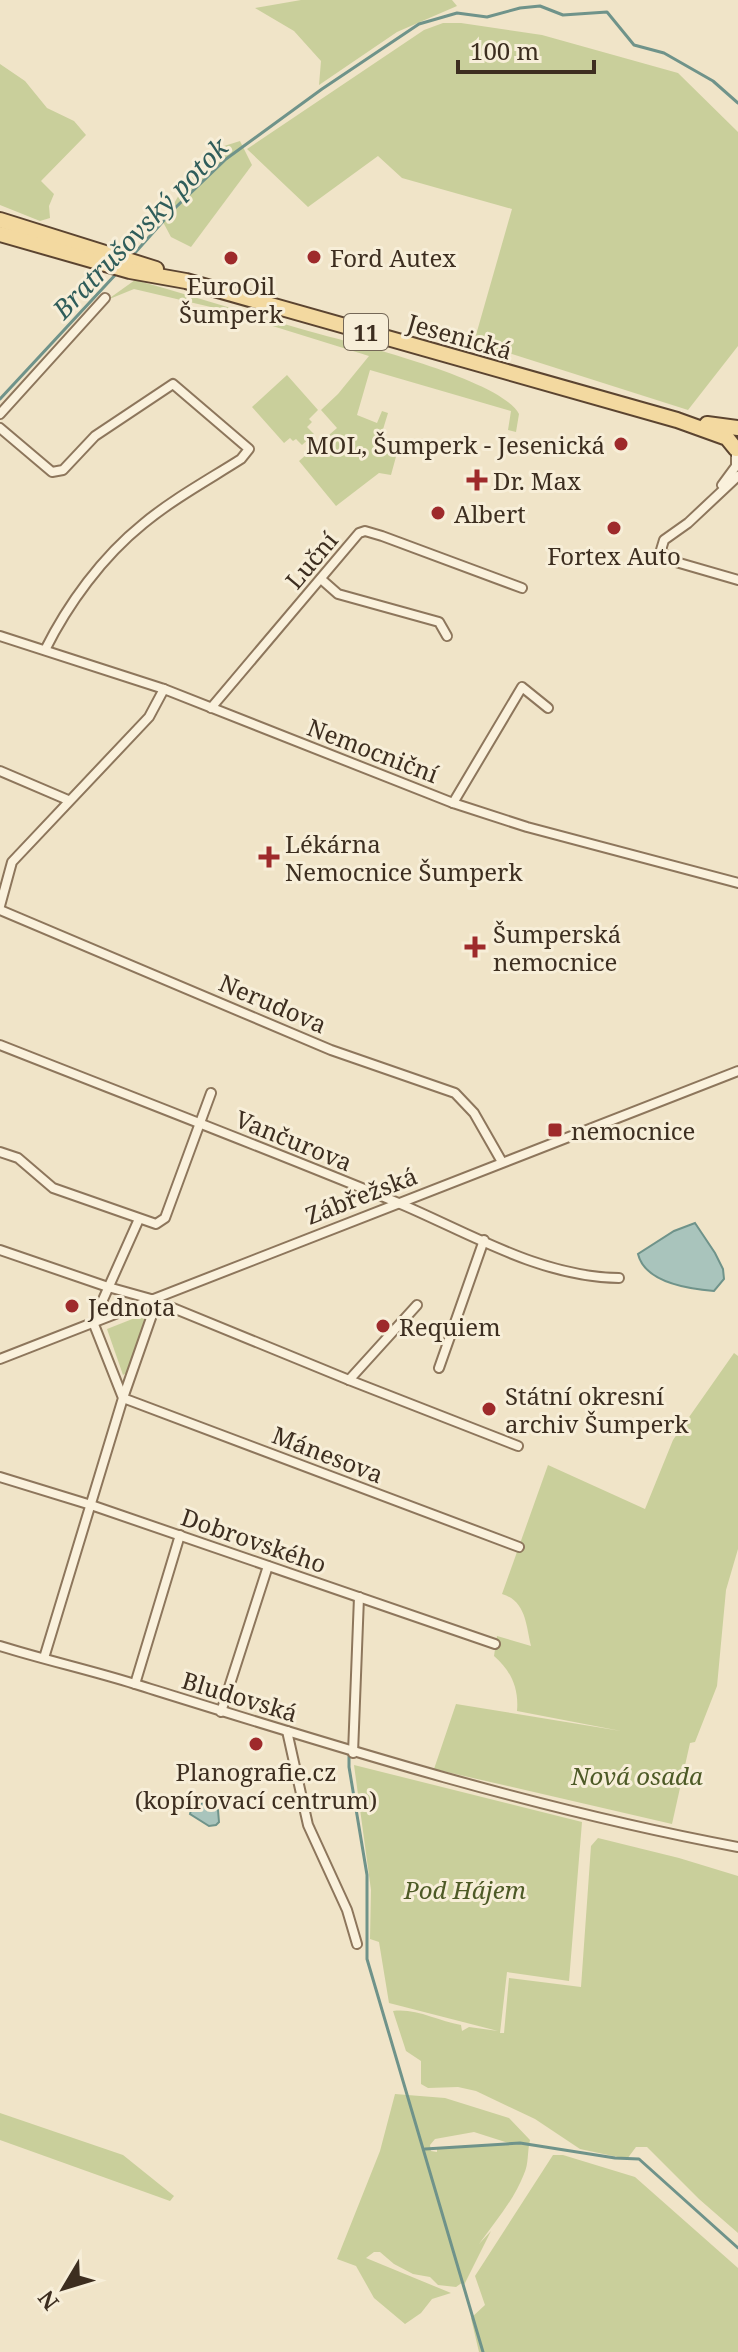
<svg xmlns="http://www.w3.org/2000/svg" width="738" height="2352" viewBox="0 0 738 2352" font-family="'Noto Serif',serif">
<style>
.green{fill:#c9cf9b;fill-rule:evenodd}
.water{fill:#a9c4bc;stroke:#6f938a;stroke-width:2}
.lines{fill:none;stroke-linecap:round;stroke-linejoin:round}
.stream{stroke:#6f938a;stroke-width:3}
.street-casing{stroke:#8d765c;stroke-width:12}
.primary-casing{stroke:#5b4430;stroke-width:18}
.street{stroke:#faf1dc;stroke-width:8}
.primary{stroke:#f3d9a0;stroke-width:14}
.poi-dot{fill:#9e2a2b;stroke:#f7eed8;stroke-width:3}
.labels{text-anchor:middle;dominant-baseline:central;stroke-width:6;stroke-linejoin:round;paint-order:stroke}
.shield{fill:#f7eed8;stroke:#756857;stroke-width:2}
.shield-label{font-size:22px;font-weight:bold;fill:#3d2e20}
.poi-label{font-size:24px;fill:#3d2e20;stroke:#f7eed8;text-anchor:start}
.street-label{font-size:24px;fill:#3d2e20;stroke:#f7eed8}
.park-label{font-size:24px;font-style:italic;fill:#4d5a26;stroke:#f7eed8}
.water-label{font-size:26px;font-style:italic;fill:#2f5d5a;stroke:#f7eed8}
</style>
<rect width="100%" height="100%" fill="#f0e4c8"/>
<g class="green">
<polygon points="301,0 452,0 457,6 397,32 319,85 321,61 294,31 255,8"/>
<polygon points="443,23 461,23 542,35 678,73 738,132 738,346 688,410 474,342 512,209 402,178 378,156 308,207 247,149 424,30"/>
<polygon points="0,64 25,81 47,108 74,121 86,135 41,181 54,194 49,206 50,218 40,221 0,205"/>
<polygon points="240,141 252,165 191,247 171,237 163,222 192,173 221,147"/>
<path d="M135,280C198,297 260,318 323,335C361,345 503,381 519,414L516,432L508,430L511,411L370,370L357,415L377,423L382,411L388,413L381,436L400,442L391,475L379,473L336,506L299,461L337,428L321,410L338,394L369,356L215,308L134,289L107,300Z"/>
<polygon points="287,375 318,410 309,419 312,422 307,427 314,434 302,445 296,439 293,441 290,438 284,443 252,407"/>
<polygon points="140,1316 144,1316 146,1323 130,1371 123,1375 107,1329"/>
<path d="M734,1353L738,1356V1549L726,1590L717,1686L695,1742L690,1743L672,1824L434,1769L456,1704L621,1731L517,1711C519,1688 511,1671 494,1656L497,1636L531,1646C526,1625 526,1601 502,1594L548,1465L645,1509L673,1440Z"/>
<path d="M354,1765L582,1822L569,1981L507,1972L500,2033H504L509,1978L581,1987L591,1846L598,1838L679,1858L738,1876V2233L699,2199L647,2147H636L627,2159L580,2149L535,2119L476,2091L458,2087L428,2088L421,2084V2061L406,2051L393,2011C416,2008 438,2021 461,2025L462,2031L469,2027L498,2031L389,2003L379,1942L370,1939L371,1890Z"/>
<path d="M395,2094L445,2098L509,2118L530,2140C527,2153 529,2163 524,2174C514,2200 495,2222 479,2244L491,2231L464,2285L463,2282L456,2287L438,2285L430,2277L413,2274L394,2264L380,2252H374L366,2258L451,2293L432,2299L421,2313L405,2324L374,2298L356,2266L337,2259L380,2151ZM474,2132L515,2145H471L437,2149V2152L431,2151L430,2145L435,2139Z"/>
<polygon points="0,2113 123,2155 174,2196 170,2201 0,2140"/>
<polygon points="553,2155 563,2155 635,2177 738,2268 738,2352 479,2352 471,2318 485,2305 475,2276"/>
</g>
<g class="water">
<path d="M695,1223L715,1253L723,1269L724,1279L714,1291C689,1289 645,1283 638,1254L674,1231Z"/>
<polygon points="207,1802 218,1810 219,1822 216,1825 209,1826 190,1814 192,1806"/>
</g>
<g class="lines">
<g class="stream">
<polyline points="133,255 175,208 226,159 322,89 419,24 457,13 487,17 520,8 540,6 563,15 607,12 634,45 664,53 713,81 738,103"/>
<polyline points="0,399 117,273"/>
<polyline points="349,1754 349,1767 367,1875 367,1959 483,2352"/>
<polyline points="425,2149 520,2143 615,2158 639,2159 738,2248"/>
</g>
<g class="street-casing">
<g id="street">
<polyline points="0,414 105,298"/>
<path d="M0,428L52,472L63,470L95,436L173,384L249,449L241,459C208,480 173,499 143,524C102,557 68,604 45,650"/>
<polyline points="738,476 688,523 664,540 661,550 669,560 738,580"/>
<polyline points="722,485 736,466 736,449"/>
<polyline points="321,579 338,594 439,622 447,636"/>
<polyline points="0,636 164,689 453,803 527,827 738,883"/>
<polyline points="211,708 359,533 365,531 382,536 522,588"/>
<polyline points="0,771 68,800"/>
<polyline points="453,803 522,687 548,708"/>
<polyline points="0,906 12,862 149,717 164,689"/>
<polyline points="0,910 331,1050 455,1093 474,1113 502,1162"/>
<path d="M0,1045C132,1097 265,1148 396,1202C468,1232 539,1277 619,1278"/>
<polyline points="0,1152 18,1158 53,1188 156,1224 165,1218 211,1093"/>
<polyline points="0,1250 108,1287 151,1299 349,1380 518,1446"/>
<polyline points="151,1299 152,1315 123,1398 519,1547"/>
<polyline points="0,1359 738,1071"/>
<polyline points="439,1368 484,1240"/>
<polyline points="349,1380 417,1305"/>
<polyline points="0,1477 91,1505 495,1644"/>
<path d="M0,1646C45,1660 90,1670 135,1684C334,1746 533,1809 738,1847"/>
<polyline points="44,1658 123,1398 93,1322 139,1219"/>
<polyline points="135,1684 180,1535"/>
<polyline points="221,1712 268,1566"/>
<polyline points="287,1731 308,1825 347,1910 357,1944"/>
<polyline points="353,1753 359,1597"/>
</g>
</g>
<g class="primary-casing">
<g id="primary">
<polyline points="0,220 156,269"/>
<polyline points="0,234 130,271 186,281 677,420 727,438 736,449"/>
<polyline points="707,424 738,428"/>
</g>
</g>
<use href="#street" class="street"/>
<use href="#primary" class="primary"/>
</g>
<g class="poi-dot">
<circle cx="314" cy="257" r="8"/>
<circle cx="231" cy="258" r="8"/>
<circle cx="621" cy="444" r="8"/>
<path d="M473 468h8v8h8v8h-8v8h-8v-8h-8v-8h8z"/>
<circle cx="438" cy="513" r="8"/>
<circle cx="614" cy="528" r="8"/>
<path d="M265 845h8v8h8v8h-8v8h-8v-8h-8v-8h8z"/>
<path d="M471 935h8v8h8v8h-8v8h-8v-8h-8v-8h8z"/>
<rect x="547" y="1122" width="16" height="16" rx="4"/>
<circle cx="72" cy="1306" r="8"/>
<circle cx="383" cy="1326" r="8"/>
<circle cx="489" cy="1409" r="8"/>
<circle cx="256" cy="1744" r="8"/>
</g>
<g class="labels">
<rect class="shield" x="344" y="314" width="44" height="36" rx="6"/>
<g class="shield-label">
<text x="366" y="332">11</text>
</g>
<g class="poi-label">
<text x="330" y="257">Ford Autex</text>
<text x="231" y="285" text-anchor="middle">EuroOil<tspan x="231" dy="28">Šumperk</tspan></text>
<text x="605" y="444" text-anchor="end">MOL, Šumperk - Jesenická</text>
<text x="493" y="480">Dr. Max</text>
<text x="454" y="513">Albert</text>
<text x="614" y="555" text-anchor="middle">Fortex Auto</text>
<text x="285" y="843">Lékárna<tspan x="285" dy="28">Nemocnice Šumperk</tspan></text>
<text x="493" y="933">Šumperská<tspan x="493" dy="28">nemocnice</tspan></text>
<text x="571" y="1130">nemocnice</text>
<text x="88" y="1306">Jednota</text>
<text x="399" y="1326">Requiem</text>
<text x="505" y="1395">Státní okresní<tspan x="505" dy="28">archiv Šumperk</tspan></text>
<text x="256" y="1771" text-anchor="middle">Planografie.cz<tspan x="256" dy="28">(kopírovací centrum)</tspan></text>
</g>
<g class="street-label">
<text transform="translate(460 336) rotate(16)">Jesenická</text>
<text transform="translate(311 560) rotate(-50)">Luční</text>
<text transform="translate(373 750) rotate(21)">Nemocniční</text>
<text transform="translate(273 1003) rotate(23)">Nerudova</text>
<text transform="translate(294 1140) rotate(22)">Vančurova</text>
<text transform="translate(361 1195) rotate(-21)">Zábřežská</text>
<text transform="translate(328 1454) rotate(21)">Mánesova</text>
<text transform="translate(254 1540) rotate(19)">Dobrovského</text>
<text transform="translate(240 1696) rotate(17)">Bludovská</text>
</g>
<g class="park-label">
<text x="637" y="1775">Nová osada</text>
<text x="465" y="1889">Pod Hájem</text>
</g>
<g class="water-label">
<text transform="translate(140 228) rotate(-46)">Bratrušovský potok</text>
</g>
</g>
<g transform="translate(64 2288) rotate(232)" stroke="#f7eed8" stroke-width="6" paint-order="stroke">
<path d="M0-6L14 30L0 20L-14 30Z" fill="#3d2e20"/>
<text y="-12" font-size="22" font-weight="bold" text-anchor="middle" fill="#3d2e20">N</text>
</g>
<path d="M458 60v12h136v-12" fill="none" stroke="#3d2e20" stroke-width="4"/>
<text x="470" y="60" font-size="24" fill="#3d2e20" stroke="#f7eed8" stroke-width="6" paint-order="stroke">100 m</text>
</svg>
